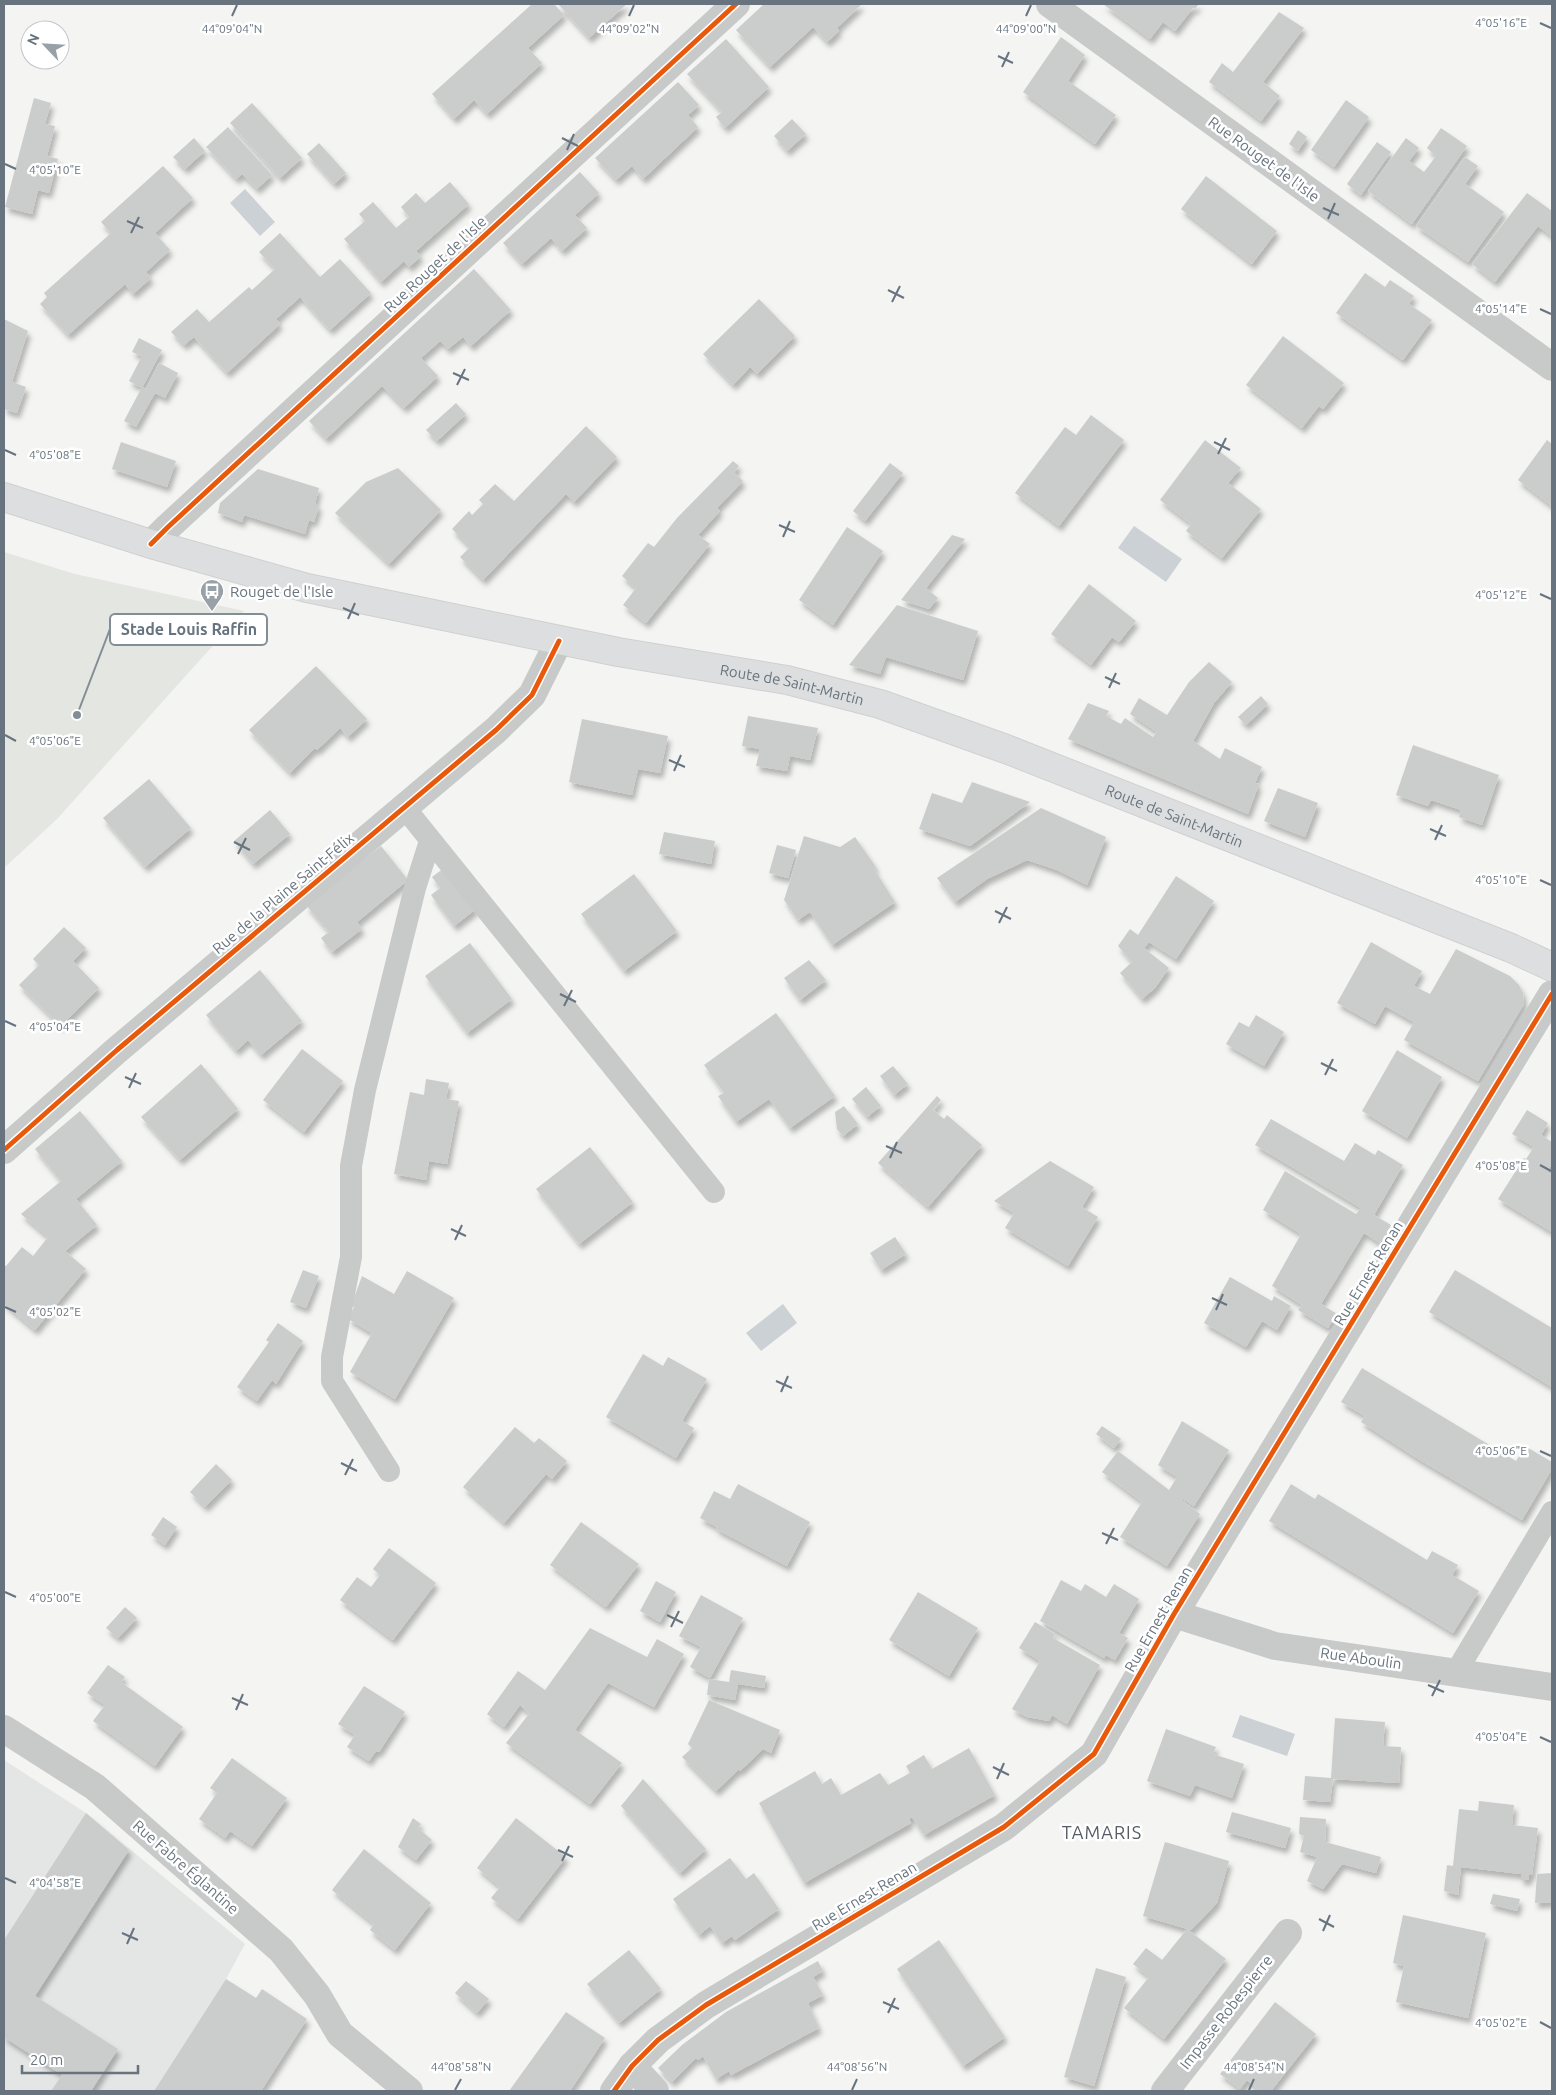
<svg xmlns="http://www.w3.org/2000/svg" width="1556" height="2095" viewBox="0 0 1556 2095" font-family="Ubuntu,sans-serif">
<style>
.built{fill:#e4e5e5}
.green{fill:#e4e6e1}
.water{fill:#cbd1d4}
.building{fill:#cbcccc;filter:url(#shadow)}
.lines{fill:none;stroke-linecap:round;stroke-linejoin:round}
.secondary-casing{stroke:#d0d0d1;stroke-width:30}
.service{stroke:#c8caca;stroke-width:22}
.minor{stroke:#c8caca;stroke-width:28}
.secondary{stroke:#dddedf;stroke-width:28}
.cycleway-casing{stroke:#fff;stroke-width:8}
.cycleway{stroke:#e8590c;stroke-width:5}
.ticks{fill:none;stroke:#67747f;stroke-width:2}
.labels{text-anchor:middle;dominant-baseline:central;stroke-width:5;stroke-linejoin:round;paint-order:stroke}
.street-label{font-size:15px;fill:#67747f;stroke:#fff}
.poi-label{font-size:15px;fill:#67747f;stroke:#fff;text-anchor:start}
.quarter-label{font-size:18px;letter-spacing:1px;fill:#545d65;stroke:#fff}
.ticks-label{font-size:12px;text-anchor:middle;fill:#67747f;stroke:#fff;stroke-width:5;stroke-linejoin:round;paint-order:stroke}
.leader{fill:none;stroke:#828d96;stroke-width:2}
.callout-dot{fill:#828d96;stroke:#fff;stroke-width:2}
.callout{fill:#fff;stroke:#828d96;stroke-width:2}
.callout-label{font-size:16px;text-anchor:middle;font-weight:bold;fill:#67747f}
</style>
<defs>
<filter id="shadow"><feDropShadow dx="3" dy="5.5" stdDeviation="2.5" flood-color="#0004"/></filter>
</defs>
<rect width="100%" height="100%" fill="#f4f4f3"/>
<polygon class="built" points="4,1760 86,1813 245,1944 226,1979 154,2091 4,2091"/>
<polygon class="green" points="4,552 75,574 244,611 57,819 4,868"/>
<g class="water">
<polygon points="245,189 275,222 260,236 230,203"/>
<polygon points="1134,526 1182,559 1166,582 1118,548"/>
<polygon points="783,1304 797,1323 761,1351 746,1333"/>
<polygon points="1240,1715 1295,1734 1287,1756 1232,1737"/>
</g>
<g class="building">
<polygon points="532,4 554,4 564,15 528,48 542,63 487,114 474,100 454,119 432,94"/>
<polygon points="558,4 627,4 589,38"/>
<polygon points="764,4 862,4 837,28 839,31 827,42 813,27 770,67 736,30"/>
<polygon points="1103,4 1199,4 1195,9 1193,8 1175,31 1163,22 1150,39"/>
<polygon points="1279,12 1304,28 1263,82 1280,96 1261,121 1209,82 1222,63 1233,72"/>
<polygon points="1061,37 1085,55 1068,81 1116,115 1095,144 1023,92"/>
<polygon points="726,39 769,87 725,128 716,117 722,112 687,74"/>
<polygon points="678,82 699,105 688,115 698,127 643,179 632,166 616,180 595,158"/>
<polygon points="34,98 51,103 45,124 55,126 47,156 58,159 49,193 38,190 32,214 5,207"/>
<polygon points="1346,100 1369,117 1334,167 1311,150"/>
<polygon points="252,103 302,158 280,178 230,123"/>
<polygon points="792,119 806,134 787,151 774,136"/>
<polygon points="228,127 272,175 257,189 242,174 236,179 206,147"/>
<polygon points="1441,128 1467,146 1412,224 1368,191 1406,138 1419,148 1409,161 1424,172 1436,156 1427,148"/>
<polygon points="1298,130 1307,137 1298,151 1289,144"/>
<polygon points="194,138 205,151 185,169 173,157"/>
<polygon points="1377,142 1391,152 1361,195 1347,184"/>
<polygon points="319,143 346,173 334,184 307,154"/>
<polygon points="1465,157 1478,166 1465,184 1504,212 1468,262 1416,226"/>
<polygon points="163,166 193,198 155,233 170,250 146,272 151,278 133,294 125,284 68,335 40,304 47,297 44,293 111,233 101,222"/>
<polygon points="580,172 599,193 575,215 587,228 562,251 551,238 522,264 503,243"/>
<polygon points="1206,176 1277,231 1252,264 1181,209"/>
<polygon points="450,182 469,204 416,251 421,256 409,267 404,261 381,282 344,239 365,221 359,214 373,202 396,228 409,217 401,207 416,193 425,203"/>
<polygon points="1527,193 1552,211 1552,236 1538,226 1495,282 1472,264"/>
<polygon points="280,233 320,277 340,259 371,293 330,330 300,297 276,319 280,324 227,373 194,337 184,345 171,332 197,309 209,322 249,287 252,290 275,269 259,252"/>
<polygon points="474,269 511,310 471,346 463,337 448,349 440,341 421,358 438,376 404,408 382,386 326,439 309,421"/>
<polygon points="1365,273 1385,287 1390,280 1414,296 1409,304 1432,320 1403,360 1336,313"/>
<polygon points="759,299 795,336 757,374 750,367 733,385 703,354"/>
<polygon points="4,319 28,331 12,382 26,387 17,413 4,409"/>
<polygon points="1283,336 1344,383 1323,409 1319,406 1302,428 1246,385"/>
<polygon points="139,338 162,350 142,388 129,381 142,356 132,352"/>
<polygon points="159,363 178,373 165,398 155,393 136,427 124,421 142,387 146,389"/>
<polygon points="456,403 466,414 437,441 426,430"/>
<polygon points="1091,415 1124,440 1059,526 1015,493 1065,427 1076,435"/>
<polygon points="586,426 617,457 574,502 566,494 483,580 460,557 470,547 452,529 469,511 472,515 483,504 479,500 495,484 514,501"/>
<polygon points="1205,440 1241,468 1228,483 1261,509 1222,558 1186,531 1191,524 1160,500"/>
<polygon points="1547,440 1552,444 1552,506 1518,480"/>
<polygon points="121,442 176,461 167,487 112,469"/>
<polygon points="733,461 739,466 734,472 743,481 717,508 720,511 698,535 710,544 646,623 623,605 636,588 622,576 648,543 654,547 677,518"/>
<polygon points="890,463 903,473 865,521 853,511"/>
<polygon points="398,468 441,510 389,564 335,513 366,482"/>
<polygon points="258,469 319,488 315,504 319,506 314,522 309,520 305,534 244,515 242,522 218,513 220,503"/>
<polygon points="847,527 883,551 833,625 799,600"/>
<polygon points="952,535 965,539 926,588 938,598 929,609 901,600"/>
<polygon points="1089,584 1136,621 1119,642 1112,637 1091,665 1051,634"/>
<polygon points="897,605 978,631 963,680 886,657 880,674 849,665"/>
<polygon points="170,613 195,620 191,634 166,628"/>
<polygon points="1209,662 1232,682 1214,703 1193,741 1220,759 1225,748 1262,767 1255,783 1259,784 1248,814 1068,739 1088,703 1109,711 1106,716 1121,724 1125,718 1153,737 1157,732 1130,714 1139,698 1167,715 1189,682"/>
<polygon points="316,666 367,719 348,737 340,728 317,750 315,748 290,773 249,730"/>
<polygon points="1261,696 1268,704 1246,725 1238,717"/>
<polygon points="748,716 818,728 810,760 790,756 787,771 756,766 760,749 742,746"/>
<polygon points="582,719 668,736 660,773 638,769 632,795 569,782"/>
<polygon points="1413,745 1499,775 1482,825 1459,817 1461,810 1431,800 1428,806 1396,795"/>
<polygon points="149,779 191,828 145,867 103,818"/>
<polygon points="972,782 1030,802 970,846 919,829 932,793 962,803"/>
<polygon points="1278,788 1318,803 1305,837 1264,821"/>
<polygon points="1041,808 1106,837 1087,885 1057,870 1027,860 987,879 955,902 937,878"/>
<polygon points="270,810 290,834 253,864 234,841"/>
<polygon points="664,832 715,841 711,864 659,854"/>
<polygon points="804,836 840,847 855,837 876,867 874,869 895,902 832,945 810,912 798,920 784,900"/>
<polygon points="777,845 796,850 788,878 769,873"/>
<polygon points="381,846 408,880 357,922 362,929 332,952 321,938 329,932 306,905"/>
<polygon points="444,868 476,909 454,926 431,895 440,888 432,877"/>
<polygon points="634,874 677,931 624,971 581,914"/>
<polygon points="1176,876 1214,901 1176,959 1149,942 1144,948 1169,968 1155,988 1142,999 1120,973 1132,962 1118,946 1130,929 1138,935"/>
<polygon points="64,927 86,948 73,961 99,988 61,1026 19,985 39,965 33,959"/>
<polygon points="1371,942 1422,971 1414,986 1430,994 1456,949 1510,976 1519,985 1523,993 1524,1004 1478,1081 1404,1040 1414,1022 1385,1006 1375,1024 1337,1003"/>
<polygon points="470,943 512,999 467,1033 425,976"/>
<polygon points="809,960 826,980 800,1000 784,978"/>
<polygon points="260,970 302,1021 261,1055 248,1040 236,1051 206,1015"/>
<polygon points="776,1013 835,1096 790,1128 769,1099 736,1122 718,1096 724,1093 704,1065"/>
<polygon points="1256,1015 1284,1032 1264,1066 1226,1044 1239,1022 1249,1027"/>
<polygon points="302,1049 343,1081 304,1132 263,1100"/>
<polygon points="1397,1050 1442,1077 1407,1138 1362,1111"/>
<polygon points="201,1064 238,1109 180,1160 141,1117"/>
<polygon points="893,1066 908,1084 894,1095 880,1076"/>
<polygon points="426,1079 449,1083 446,1099 459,1101 447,1164 429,1161 426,1180 394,1174 410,1092 424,1095"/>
<polygon points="866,1087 881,1106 867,1117 852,1099"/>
<polygon points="937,1096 941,1100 933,1110 944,1119 947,1115 982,1145 928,1207 878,1163"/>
<polygon points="844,1106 858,1124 843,1136 837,1129 835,1112"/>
<polygon points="1527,1110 1548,1123 1541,1135 1552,1142 1552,1163 1547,1172 1552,1175 1552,1232 1498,1199 1524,1158 1526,1159 1534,1147 1512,1134"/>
<polygon points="80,1111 122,1161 76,1199 97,1225 65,1251 86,1269 35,1330 4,1304 4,1265 6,1266 22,1247 33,1256 48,1237 21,1214 61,1181 35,1149"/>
<polygon points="1271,1119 1344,1161 1355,1143 1375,1155 1378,1150 1403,1165 1374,1215 1391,1225 1380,1243 1364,1233 1321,1304 1337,1314 1328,1328 1298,1310 1302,1305 1272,1286 1301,1234 1263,1210 1285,1171 1356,1214 1361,1208 1255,1145"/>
<polygon points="590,1147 633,1202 579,1244 536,1189"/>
<polygon points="1050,1161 1094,1187 1082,1207 1098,1217 1068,1266 1005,1228 1014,1213 994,1201"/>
<polygon points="895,1237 906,1254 881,1270 870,1253"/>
<polygon points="303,1270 319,1276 306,1308 290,1302"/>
<polygon points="1455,1270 1552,1328 1552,1387 1429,1312"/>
<polygon points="407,1271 454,1298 395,1399 350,1372 372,1333 348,1319 354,1307 351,1306 362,1276 394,1294"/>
<polygon points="1230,1277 1272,1301 1274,1296 1291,1306 1277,1330 1262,1321 1246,1347 1204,1323"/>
<polygon points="278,1323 303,1341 276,1384 272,1380 257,1401 237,1387 269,1342 266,1340"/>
<polygon points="643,1354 663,1366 668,1357 707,1379 682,1421 694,1428 676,1458 606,1417"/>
<polygon points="1362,1368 1516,1461 1525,1446 1552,1462 1552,1469 1522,1520 1420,1460 1361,1422 1365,1416 1341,1402"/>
<polygon points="1182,1421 1229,1450 1194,1506 1173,1493 1200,1514 1167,1566 1120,1537 1142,1502 1102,1472 1118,1451 1169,1490 1177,1477 1158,1465"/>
<polygon points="1102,1426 1121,1439 1114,1448 1096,1434"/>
<polygon points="515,1427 534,1443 539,1438 567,1461 552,1479 546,1474 504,1523 463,1487"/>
<polygon points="216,1464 232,1480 205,1507 190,1492"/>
<polygon points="738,1484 810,1522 787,1566 716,1529 717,1527 700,1518 714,1491 730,1499"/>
<polygon points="1291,1484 1315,1499 1318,1494 1427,1560 1432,1551 1458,1565 1452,1575 1479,1591 1453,1633 1269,1521"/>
<polygon points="163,1517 177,1527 165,1545 151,1535"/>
<polygon points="581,1522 639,1564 606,1607 550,1565"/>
<polygon points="389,1548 436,1583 393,1640 340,1600 357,1577 371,1587 380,1575 373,1569"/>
<polygon points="1061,1580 1081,1591 1085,1584 1106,1597 1114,1584 1139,1599 1119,1633 1128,1638 1115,1660 1106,1655 1104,1658 1040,1621"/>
<polygon points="656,1581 676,1592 660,1622 640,1611"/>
<polygon points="918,1592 978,1628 949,1676 889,1640"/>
<polygon points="701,1595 743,1618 710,1678 690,1667 701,1647 679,1636"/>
<polygon points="125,1607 137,1618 118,1638 106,1628"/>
<polygon points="1035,1622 1055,1634 1053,1638 1100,1665 1067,1724 1052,1715 1049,1721 1027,1717 1012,1709 1040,1661 1019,1648"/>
<polygon points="590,1628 647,1657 657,1639 684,1654 654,1707 608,1683 575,1730 622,1763 590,1804 506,1743 529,1714 520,1705 504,1727 487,1714 518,1671 545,1690"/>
<polygon points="108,1665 125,1677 121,1682 183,1727 155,1766 93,1721 105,1705 87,1693"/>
<polygon points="731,1670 766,1676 764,1688 738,1684 735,1700 707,1695 709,1679 729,1682"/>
<polygon points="364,1686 405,1712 379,1752 376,1751 369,1761 347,1747 355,1735 338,1724"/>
<polygon points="709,1700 780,1730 771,1753 763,1749 740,1771 739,1769 716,1791 682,1757 692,1748 688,1744"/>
<polygon points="1335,1718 1385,1722 1383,1746 1401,1747 1399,1783 1333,1779 1330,1802 1303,1800 1305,1776 1331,1778"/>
<polygon points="1166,1729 1216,1747 1213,1754 1244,1764 1232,1798 1195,1785 1190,1796 1147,1781"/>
<polygon points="969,1748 995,1795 924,1835 912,1817 909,1819 911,1823 804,1883 759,1803 815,1771 822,1784 831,1778 841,1795 880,1773 888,1785 910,1773 906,1766 924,1755 932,1769"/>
<polygon points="232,1758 287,1798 252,1846 230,1831 225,1838 199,1819 217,1793 210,1788"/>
<polygon points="643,1779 706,1849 680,1873 621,1806"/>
<polygon points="1479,1801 1514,1805 1512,1825 1538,1828 1532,1875 1529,1875 1529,1880 1521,1880 1521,1874 1461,1867 1458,1895 1444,1891 1447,1865 1453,1866 1459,1809 1478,1811"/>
<polygon points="1232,1812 1291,1828 1285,1848 1226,1832"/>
<polygon points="86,1813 129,1850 35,1996 118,2049 91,2091 51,2091 62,2075 4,2037 4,1940"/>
<polygon points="1300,1817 1326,1819 1325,1842 1381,1857 1376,1873 1342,1864 1323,1889 1307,1881 1317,1857 1300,1852 1304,1836 1299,1834"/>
<polygon points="413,1818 421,1824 418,1828 432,1840 416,1860 398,1847"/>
<polygon points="516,1818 566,1857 518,1919 491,1898 500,1887 477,1868"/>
<polygon points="1165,1842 1229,1861 1217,1903 1191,1930 1143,1916"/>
<polygon points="364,1849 431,1903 395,1950 370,1930 374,1924 332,1890"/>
<polygon points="730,1858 746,1879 754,1873 779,1909 735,1940 732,1936 722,1943 710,1926 699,1935 673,1899"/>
<polygon points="1552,1873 1552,1902 1535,1903 1537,1874"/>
<polygon points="1493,1894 1520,1899 1517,1911 1490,1904"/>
<polygon points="1403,1915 1486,1933 1468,2018 1396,2002 1404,1966 1393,1963"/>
<polygon points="1187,1929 1226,1959 1164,2039 1124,2008 1149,1977 1133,1964 1146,1948 1162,1960"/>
<polygon points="939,1940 1005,2037 963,2066 897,1969"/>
<polygon points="629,1950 661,1989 619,2023 587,1984"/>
<polygon points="818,1961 823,1971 813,1977 823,1995 808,2003 819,2028 731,2075 729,2071 716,2079 703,2056 698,2060 696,2058 672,2082 658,2068 682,2045 726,2012"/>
<polygon points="1096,1968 1126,1977 1094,2086 1064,2077"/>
<polygon points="226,1979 256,1998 262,1989 307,2019 261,2091 154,2091"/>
<polygon points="466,1981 489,1999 477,2013 455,1993"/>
<polygon points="1275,2002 1316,2034 1271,2091 1260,2091 1247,2080 1240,2089 1220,2074"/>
<polygon points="566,2012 605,2038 570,2091 509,2091"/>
</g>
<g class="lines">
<g class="secondary-casing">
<g id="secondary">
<path id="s1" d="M4,497L151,544L307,588L618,652L787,680L880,704L1006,749L1511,948L1552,967"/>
</g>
</g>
<g class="service">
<polyline points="404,807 714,1192"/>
<polyline points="389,1471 332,1381 332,1357 351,1257 351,1166 365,1090 415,888 430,841"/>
<polyline points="1456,1672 1552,1512"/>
</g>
<g class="minor">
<polyline points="1050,4 1552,367"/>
<polyline points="151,544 168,527 736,4"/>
<polyline points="4,1150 117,1050 496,730 532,695 559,641"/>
<polyline points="1174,1614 1275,1646 1552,1687"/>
<polyline points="4,1729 95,1787 281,1950 317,1995 340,2034 409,2091"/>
<polyline points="632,2066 655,2091"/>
<polyline points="614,2091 632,2066 658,2040 706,2005 1004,1827 1094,1754 1174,1614 1552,994"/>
<polyline points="1165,2091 1288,1933"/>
</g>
<use href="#secondary" class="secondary"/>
<g class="cycleway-casing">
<g id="cycleway">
<polyline points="151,544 168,527 736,4"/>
<polyline points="4,1150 117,1050 496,730 532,695 559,641"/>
<polyline points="614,2091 632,2066 658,2040 706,2005 1004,1827 1094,1754 1174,1614 1552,994"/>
</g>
</g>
<use href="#cycleway" class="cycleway"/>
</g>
<path class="ticks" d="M232,16L237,5M629,16L634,5M1026,16L1031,5M1540,23L1551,28M998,56L1013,63M1002,67L1009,52M562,138L578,146M567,150L574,134M5,164L16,169M1323,208L1339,215M1328,219L1335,203M127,221L143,228M131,233L139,217M888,290L904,298M892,302L900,286M1540,309L1551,314M453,373L469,380M457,385L465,369M1214,442L1230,450M5,450L16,455M1218,454L1226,438M779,525L795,532M783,537L790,521M1540,594L1551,599M343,608L359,615M348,619L355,603M1105,677L1120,684M1109,688L1116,673M5,735L16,741M669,760L685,767M674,771L681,755M1430,829L1446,836M1435,840L1442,825M234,842L250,850M238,854L246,838M1540,880L1551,885M995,911L1011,919M999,923L1007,907M560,994L576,1002M564,1006L572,990M5,1021L16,1026M1321,1063L1337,1071M1325,1075L1333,1059M125,1077L141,1084M129,1088L136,1073M886,1146L902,1153M890,1158L897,1142M1540,1165L1551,1171M451,1229L466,1236M455,1240L462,1225M1212,1298L1227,1305M5,1307L16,1312M1216,1310L1223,1294M776,1381L792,1388M781,1392L788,1376M1540,1451L1551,1456M341,1463L357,1471M345,1475L353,1459M1102,1533L1118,1540M1106,1544L1114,1528M5,1592L16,1597M667,1615L683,1623M671,1627L679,1611M1428,1685L1444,1692M1432,1696L1440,1680M232,1698L248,1705M236,1710L243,1694M1540,1737L1551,1742M993,1767L1009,1775M997,1779L1004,1763M558,1850L573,1857M562,1861L569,1846M5,1878L16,1883M1319,1919L1334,1927M1323,1931L1330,1915M122,1933L138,1940M127,1944L134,1928M883,2002L899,2009M888,2013L895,1998M1540,2022L1551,2028M455,2090L461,2079M852,2090L857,2079M1249,2090L1254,2079"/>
<defs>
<g id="bus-pin" transform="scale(1.25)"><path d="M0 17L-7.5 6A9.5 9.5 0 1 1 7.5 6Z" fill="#98a1a8" stroke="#fff"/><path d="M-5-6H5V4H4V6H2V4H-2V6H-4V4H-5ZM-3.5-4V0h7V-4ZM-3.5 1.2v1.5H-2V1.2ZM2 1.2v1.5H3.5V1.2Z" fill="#fff"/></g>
</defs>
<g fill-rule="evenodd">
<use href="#bus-pin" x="212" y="591"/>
</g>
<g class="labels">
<g class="street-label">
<text transform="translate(1264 159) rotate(36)">Rue Rouget de l'Isle</text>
<text transform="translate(435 264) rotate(-43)">Rue Rouget de l'Isle</text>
<text stroke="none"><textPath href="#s1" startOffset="811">Route de Saint-Martin</textPath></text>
<text stroke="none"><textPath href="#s1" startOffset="1216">Route de Saint-Martin</textPath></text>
<text transform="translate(283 893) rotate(-40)">Rue de la Plaine Saint-Félix</text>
<text transform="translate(1368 1273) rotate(-59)">Rue Ernest Renan</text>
<text transform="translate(1158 1619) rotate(-60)">Rue Ernest Renan</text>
<text transform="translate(1361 1658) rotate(8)">Rue Aboulin</text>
<text transform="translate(186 1867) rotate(41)">Rue Fabre Églantine</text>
<text transform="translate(864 1896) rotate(-31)">Rue Ernest Renan</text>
<text transform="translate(1226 2012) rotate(-52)">Impasse Robespierre</text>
</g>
<g class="poi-label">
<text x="230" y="591">Rouget de l'Isle</text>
</g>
<g class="quarter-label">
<text x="1102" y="1832">TAMARIS</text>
</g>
</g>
<g class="ticks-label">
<text x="1501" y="27">4°05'16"E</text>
<text x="232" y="33">44°09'04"N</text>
<text x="629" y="33">44°09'02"N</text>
<text x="1026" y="33">44°09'00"N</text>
<text x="55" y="174">4°05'10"E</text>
<text x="1501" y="313">4°05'14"E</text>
<text x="55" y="459">4°05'08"E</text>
<text x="1501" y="599">4°05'12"E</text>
<text x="55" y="745">4°05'06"E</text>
<text x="1501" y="884">4°05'10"E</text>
<text x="55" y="1031">4°05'04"E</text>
<text x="1501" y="1170">4°05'08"E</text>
<text x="55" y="1316">4°05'02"E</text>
<text x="1501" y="1455">4°05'06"E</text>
<text x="55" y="1602">4°05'00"E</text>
<text x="1501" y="1741">4°05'04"E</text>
<text x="55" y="1887">4°04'58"E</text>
<text x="1501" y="2027">4°05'02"E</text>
<text x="461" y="2071">44°08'58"N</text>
<text x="857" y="2071">44°08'56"N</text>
<text x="1254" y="2071">44°08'54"N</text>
</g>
<path class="leader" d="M77 715L110 629"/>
<circle class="callout-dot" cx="77" cy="715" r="5"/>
<rect class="callout" x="110" y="614" width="157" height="31" rx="5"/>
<g class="callout-label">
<text x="189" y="635">Stade Louis Raffin</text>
</g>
<rect width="1556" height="2095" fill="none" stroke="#67747f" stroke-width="10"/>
<g transform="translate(45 45) rotate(295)"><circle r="24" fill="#ffffff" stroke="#c2c7cc"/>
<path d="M0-4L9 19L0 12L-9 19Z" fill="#98a1a8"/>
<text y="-8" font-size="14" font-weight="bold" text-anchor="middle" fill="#67747f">N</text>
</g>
<path d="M22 2065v8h116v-8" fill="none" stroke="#67747f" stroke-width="2.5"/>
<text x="30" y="2065" font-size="15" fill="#67747f" stroke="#ffffff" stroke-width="4" paint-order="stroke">20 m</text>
</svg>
